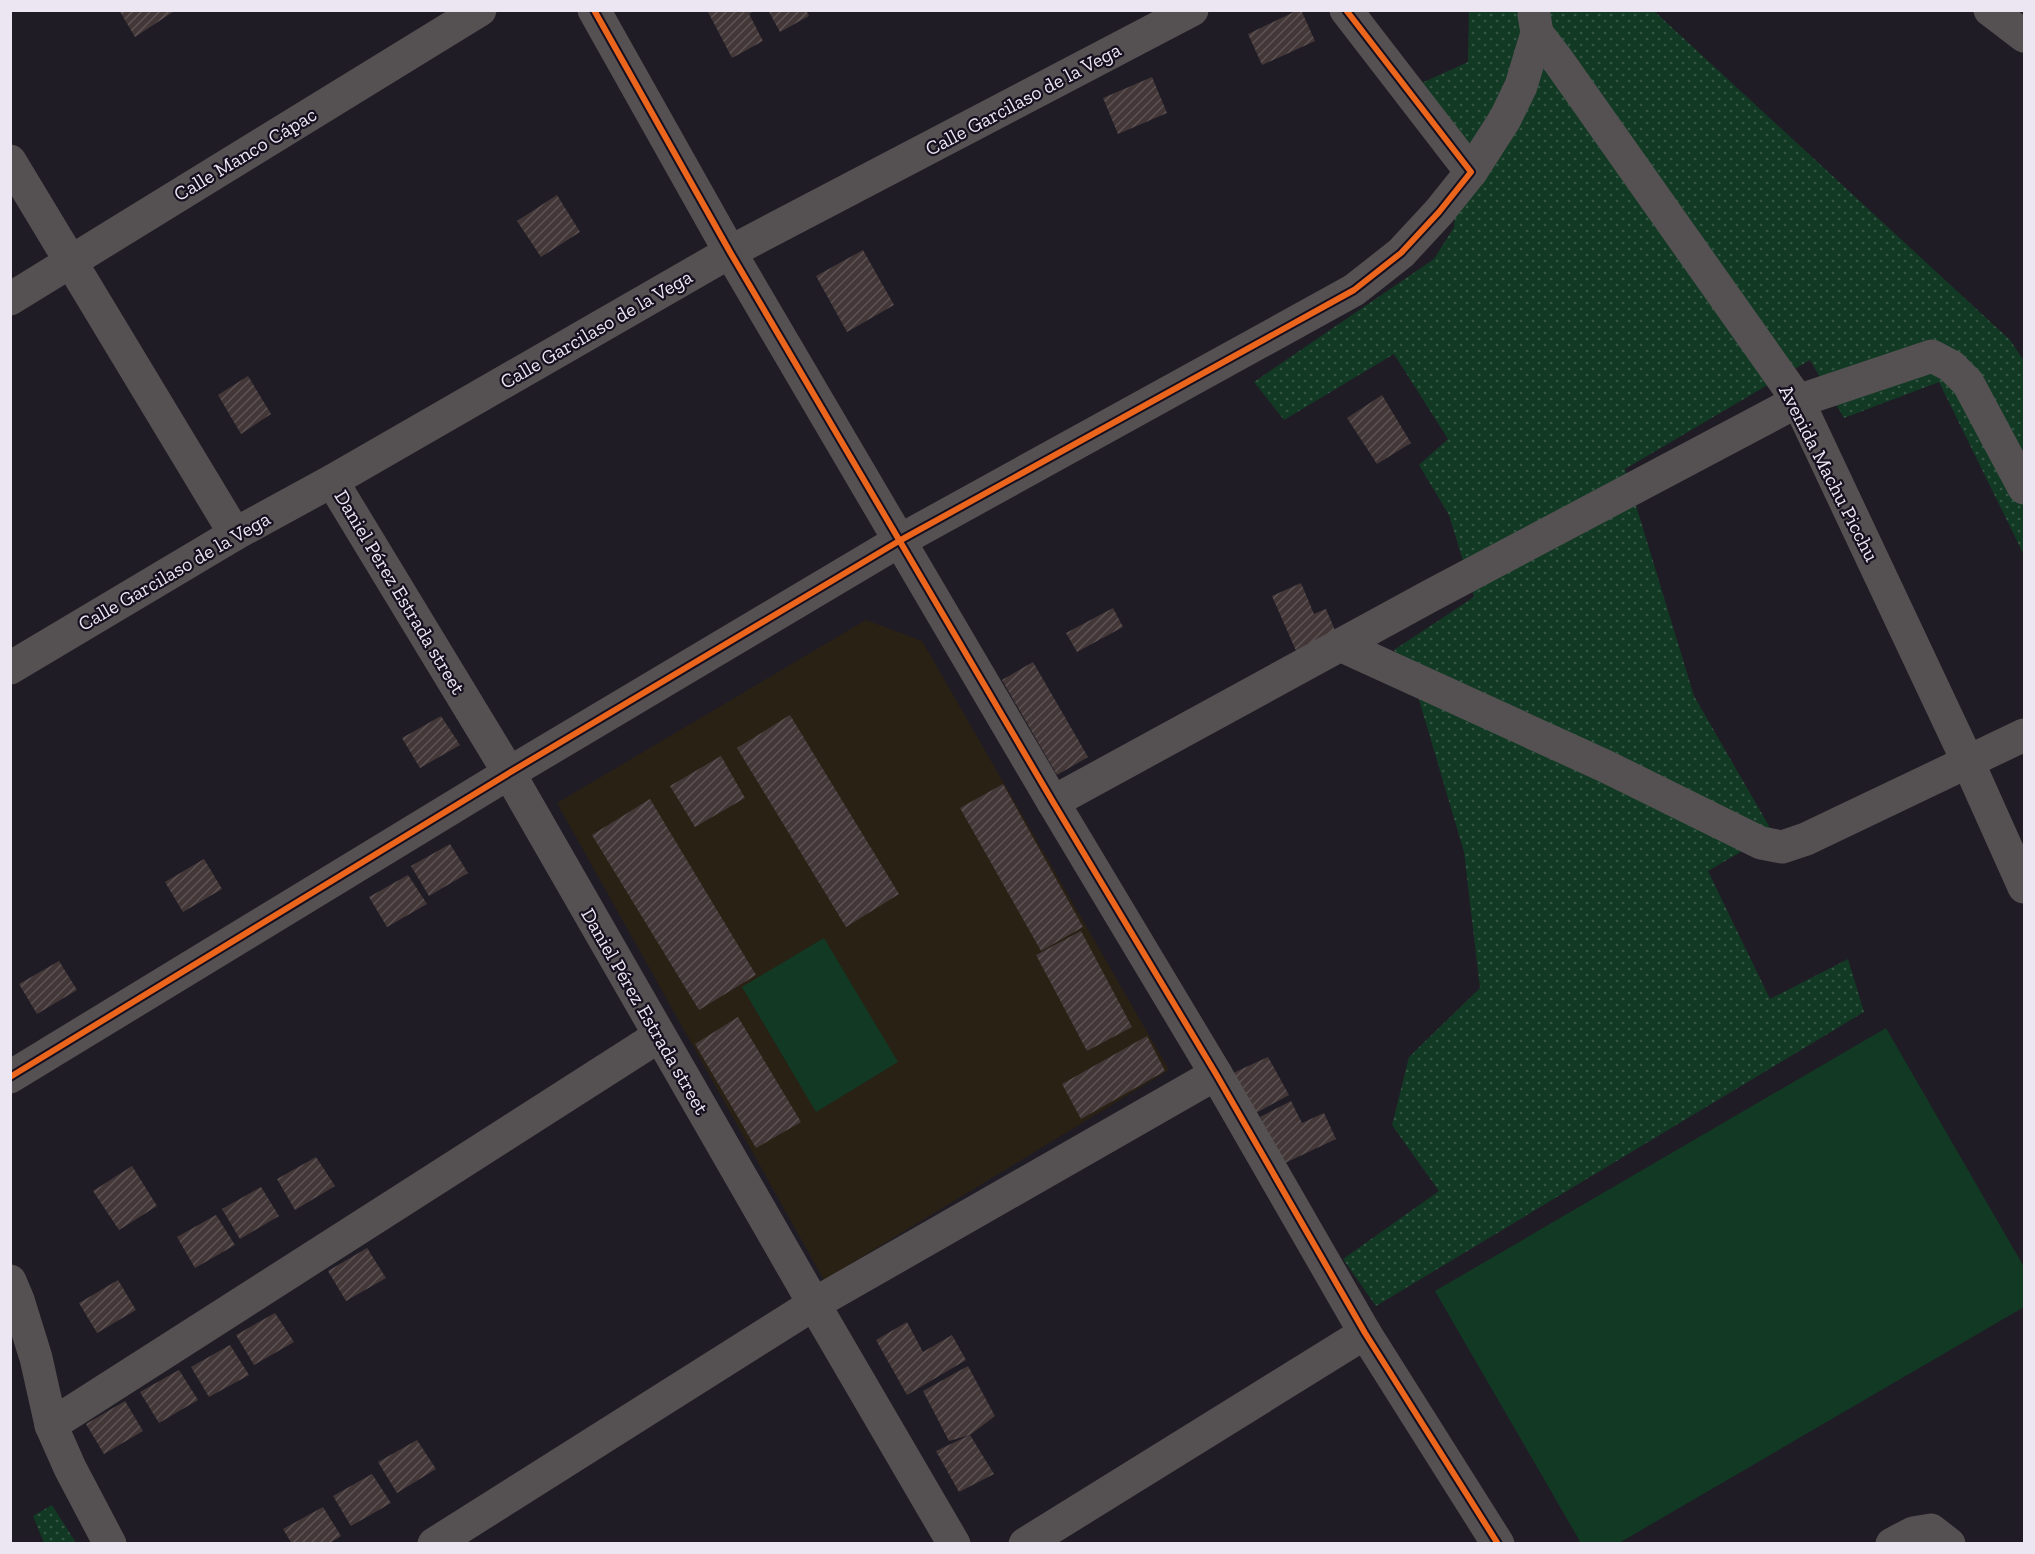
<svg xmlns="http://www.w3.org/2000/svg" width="2035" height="1554" viewBox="0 0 2035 1554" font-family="'Zilla Slab',serif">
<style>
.education{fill:#2a2115}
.grass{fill:url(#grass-dots)}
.pitch{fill:#123924}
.building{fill:url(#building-hatch)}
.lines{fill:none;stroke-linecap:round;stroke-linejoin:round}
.street{stroke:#555152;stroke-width:33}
.cycleway-casing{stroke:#160f1f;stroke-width:10}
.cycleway{stroke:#eb651d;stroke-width:6}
.labels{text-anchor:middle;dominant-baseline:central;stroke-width:4.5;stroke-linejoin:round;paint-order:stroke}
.street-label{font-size:20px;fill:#ebe6f2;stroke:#160f1f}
</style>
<defs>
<pattern id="grass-dots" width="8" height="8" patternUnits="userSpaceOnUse" patternTransform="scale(1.5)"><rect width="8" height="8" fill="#123924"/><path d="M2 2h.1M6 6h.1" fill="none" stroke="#355644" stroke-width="1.8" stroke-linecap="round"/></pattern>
<pattern id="building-hatch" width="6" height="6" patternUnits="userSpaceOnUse" patternTransform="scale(1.5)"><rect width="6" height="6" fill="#433738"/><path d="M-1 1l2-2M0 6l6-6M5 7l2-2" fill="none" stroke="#5e5455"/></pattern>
</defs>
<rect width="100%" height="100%" fill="#201c25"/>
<polygon class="education" points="866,620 922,641 1169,1070 824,1280 557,803"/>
<g class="grass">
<polygon points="1469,10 1654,11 2010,340 2024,361 2024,555 1939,382 1844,418 1810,360 1625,469 1694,696 1773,833 1708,871 1770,999 1848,959 1864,1012 1376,1306 1343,1259 1439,1191 1392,1125 1409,1057 1480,988 1464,852 1412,676 1394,650 1474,597 1449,515 1419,465 1448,439 1394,354 1284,420 1254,382 1434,259 1454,227 1462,140 1415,86 1468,62"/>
<polygon points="52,1505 76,1543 44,1543 33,1516"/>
</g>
<g class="pitch">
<polygon points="824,938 898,1062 816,1112 742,987"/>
<polygon points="1886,1028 2024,1267 2024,1307 1619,1543 1581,1543 1435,1291"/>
</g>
<g class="building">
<polygon points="119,10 176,10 135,37"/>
<polygon points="707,10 755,10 749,14 763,41 732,58"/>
<polygon points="768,10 806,10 809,16 780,32"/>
<polygon points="1298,10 1301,10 1315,41 1262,65 1248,34"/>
<polygon points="1152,77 1167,113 1118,134 1103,98"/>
<polygon points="557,195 580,232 541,257 517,221"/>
<polygon points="863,250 894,305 847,332 816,276"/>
<polygon points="248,376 271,414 241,434 218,395"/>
<polygon points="1382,395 1411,443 1377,464 1347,418"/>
<polygon points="1301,583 1314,614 1326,609 1337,635 1297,653 1272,596"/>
<polygon points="1113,608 1123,627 1077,652 1066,633"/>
<polygon points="1033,662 1088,757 1057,775 1002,680"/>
<polygon points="790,715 899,894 846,927 737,748"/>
<polygon points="441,716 460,745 420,768 402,738"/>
<polygon points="721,756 745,798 695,827 670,786"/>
<polygon points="1003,784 1083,927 1041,951 960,808"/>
<polygon points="650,799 756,975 699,1010 592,835"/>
<polygon points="450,844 468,873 429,896 411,866"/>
<polygon points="204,859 222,889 183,912 165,882"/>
<polygon points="408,875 427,904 387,927 369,897"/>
<polygon points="1081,931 1132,1027 1087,1051 1036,955"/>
<polygon points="59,961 77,990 37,1014 19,984"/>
<polygon points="738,1017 801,1122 756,1148 695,1044"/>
<polygon points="1147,1036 1165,1071 1081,1119 1062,1084"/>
<polygon points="1268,1057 1289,1095 1256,1113 1233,1073"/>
<polygon points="1291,1101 1302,1123 1324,1113 1336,1139 1283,1164 1260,1117"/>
<polygon points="316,1157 335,1186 295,1210 277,1179"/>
<polygon points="132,1166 157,1206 119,1230 93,1191"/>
<polygon points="261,1187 279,1216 240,1239 222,1209"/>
<polygon points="216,1215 235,1245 195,1268 177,1237"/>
<polygon points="367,1248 386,1278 346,1301 328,1271"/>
<polygon points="118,1280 136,1310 97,1333 79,1303"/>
<polygon points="275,1313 294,1342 254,1365 236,1335"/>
<polygon points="907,1322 923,1352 952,1335 966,1360 907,1395 876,1340"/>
<polygon points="230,1345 249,1375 209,1397 191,1367"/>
<polygon points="968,1366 995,1416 970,1435 949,1441 923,1391"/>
<polygon points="179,1370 198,1400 159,1423 140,1392"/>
<polygon points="125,1401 143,1431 104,1454 86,1424"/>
<polygon points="970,1435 994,1474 959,1492 936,1451"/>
<polygon points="417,1440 436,1469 397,1493 378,1462"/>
<polygon points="372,1474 391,1503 351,1526 333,1496"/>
<polygon points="323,1507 341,1536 328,1544 292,1544 283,1529"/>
</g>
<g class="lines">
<g class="street">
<polyline points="594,10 730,252 1053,802 1216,1074 1365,1333 1498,1544"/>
<polyline points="1990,10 2024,36"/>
<polyline points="1537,33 1557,59 1798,401 1968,762 2024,887"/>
<polyline points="10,161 235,534"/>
<polyline points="1471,172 1505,119 1521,86 1537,33 1534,15"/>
<polyline points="10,299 480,10"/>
<polyline points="332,481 509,773 814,1304 954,1544"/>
<polyline points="1340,645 1605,766 1761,843 1782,847 1806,839 2024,735"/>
<polyline points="10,668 235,534 332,481 730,252 1192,10"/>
<polyline points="1053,802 1430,596 1798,401 1932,356 1951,366 1968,383 2024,488"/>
<polyline points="10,1077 509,773 899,541 1354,290 1401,253 1439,212 1471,172 1346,10"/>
<polyline points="10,1281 18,1300 36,1358 51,1425 70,1468 110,1544"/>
<polyline points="51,1425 659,1036"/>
<polyline points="434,1544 814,1304 1216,1074"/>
<polyline points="1025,1544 1365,1333"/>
<polyline points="1892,1544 1913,1533 1931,1530 1949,1544"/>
</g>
<g class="cycleway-casing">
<g id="cycleway">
<polyline points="594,10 730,252 1053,802 1216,1074 1365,1333 1498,1544"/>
<polyline points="10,1077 509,773 899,541 1354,290 1401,253 1439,212 1471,172 1346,10"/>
</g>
</g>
<use href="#cycleway" class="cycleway"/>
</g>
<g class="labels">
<g class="street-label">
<text transform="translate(1023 99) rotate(-28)">Calle Garcilaso de la Vega</text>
<text transform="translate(245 154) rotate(-31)">Calle Manco Cápac</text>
<text transform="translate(596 329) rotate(-30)">Calle Garcilaso de la Vega</text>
<text transform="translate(1829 473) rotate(63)">Avenida Machu Picchu</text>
<text transform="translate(174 571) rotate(-30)">Calle Garcilaso de la Vega</text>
<text transform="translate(400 592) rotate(59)">Daniel Pérez Estrada street</text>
<text transform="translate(645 1011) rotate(60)">Daniel Pérez Estrada street</text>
</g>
</g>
<rect width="2035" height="1554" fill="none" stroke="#ebe6f2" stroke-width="24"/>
</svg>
